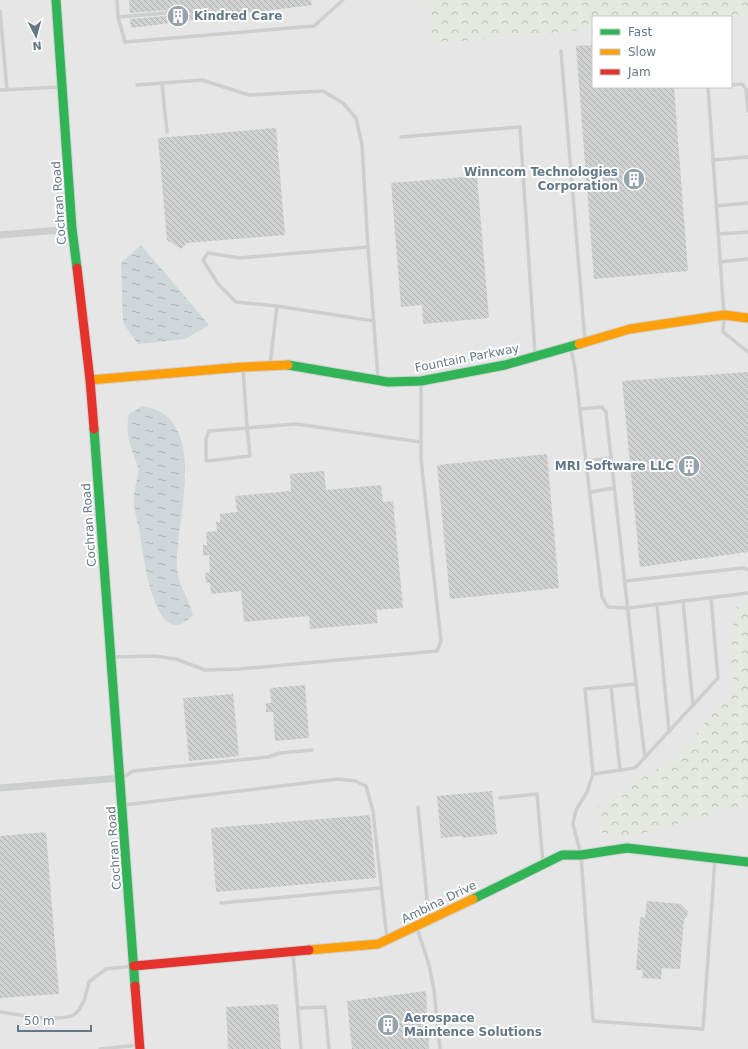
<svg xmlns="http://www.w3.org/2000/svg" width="748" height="1049" viewBox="0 0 748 1049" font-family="'DejaVu Sans',sans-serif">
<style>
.built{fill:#e5e6e5}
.forest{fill:url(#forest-crowns)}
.water{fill:url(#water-ripples)}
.building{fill:url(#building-back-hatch)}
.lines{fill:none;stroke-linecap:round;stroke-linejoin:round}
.fast-casing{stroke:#d0d2d3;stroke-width:11}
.slow-casing{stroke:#d0d2d3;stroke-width:11}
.jam-casing{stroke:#d0d2d3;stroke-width:11}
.lane{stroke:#cdcece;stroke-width:3.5}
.street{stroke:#cdcece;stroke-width:7}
.fast{stroke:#30b455;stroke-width:9}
.slow{stroke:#ff9f0a;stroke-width:9}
.jam{stroke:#e5322d;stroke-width:9}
.labels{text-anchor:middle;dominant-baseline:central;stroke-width:4;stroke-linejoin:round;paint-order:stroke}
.poi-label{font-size:12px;font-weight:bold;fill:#627886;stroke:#fff;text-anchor:start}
.street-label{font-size:12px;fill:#627886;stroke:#fff}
</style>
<defs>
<pattern id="forest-crowns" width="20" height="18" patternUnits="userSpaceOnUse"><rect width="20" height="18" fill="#e4e8e1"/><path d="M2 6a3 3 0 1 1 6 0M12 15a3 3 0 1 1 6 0" fill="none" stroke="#bcc1bc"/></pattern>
<pattern id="water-ripples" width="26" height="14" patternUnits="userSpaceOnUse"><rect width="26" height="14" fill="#ced8da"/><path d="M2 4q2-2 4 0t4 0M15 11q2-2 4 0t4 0" fill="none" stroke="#abb4b6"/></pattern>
<pattern id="building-back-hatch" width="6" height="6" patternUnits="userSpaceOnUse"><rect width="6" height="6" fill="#d0d2d1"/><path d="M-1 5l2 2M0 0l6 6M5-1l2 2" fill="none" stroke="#acafaf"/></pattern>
</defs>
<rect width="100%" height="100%" fill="#f5f5f3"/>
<polygon class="built" points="0,0 429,0 434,44 593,29 593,87 731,87 731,17 720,17 748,14 748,1049 0,1049"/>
<g class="forest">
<polygon points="429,0 748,0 748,14 720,17 593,17 593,29 433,44"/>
<polygon points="738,601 748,601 748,805 632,836 599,832 595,808 677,756 734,688 729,647"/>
</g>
<g class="water">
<polygon points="141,245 209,325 185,339 138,344 123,323 121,263"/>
<path d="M142,406C212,416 175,521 177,566C177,584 189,598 193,615C155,657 143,554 140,534C138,523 134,512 134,501C133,490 139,478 138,468C137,462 133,456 132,450C128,440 126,425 129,414Z"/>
</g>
<g class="building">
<polygon points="129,0 311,0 312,5 131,28 130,19 166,16 169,13 166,10 130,13"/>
<polygon points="593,45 593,87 674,87 688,271 594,279 576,46"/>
<polygon points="276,128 285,235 187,243 181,249 167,240 158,138"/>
<polygon points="477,176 489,318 423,324 422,305 401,307 391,183"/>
<polygon points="748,372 748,552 640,567 622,381"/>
<polygon points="547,454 559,588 450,599 437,465"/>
<polygon points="324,471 326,490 381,485 383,502 393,501 403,608 376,610 378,623 310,629 309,616 244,622 241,591 211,594 210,583 206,583 205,573 210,572 209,555 203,556 203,545 207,545 206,532 217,531 216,522 220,522 220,514 237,512 235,496 291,491 290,474"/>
<polygon points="305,685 309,738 275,741 273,712 266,712 266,703 271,703 270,688"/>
<polygon points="233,694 239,756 189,761 183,698"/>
<polygon points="492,791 497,834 462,838 462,836 441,838 437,796"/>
<polygon points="370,815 376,878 216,892 211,828"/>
<polygon points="46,832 59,994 0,998 0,836"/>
<polygon points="647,901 681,904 688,911 687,917 684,919 680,969 662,968 661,979 642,978 643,970 636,970 640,917 645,918"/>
<polygon points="426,991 429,1049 352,1049 347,1001"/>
<polygon points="278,1004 281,1049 228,1049 226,1007"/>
</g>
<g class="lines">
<g class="fast-casing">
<g id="fast">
<polyline points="56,0 72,229 77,268"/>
<polyline points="288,365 388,382 421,381 505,365 579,344"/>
<polyline points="94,429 135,986"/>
<polyline points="473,899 562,855 581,855 627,848 748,862"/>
</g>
</g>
<g class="slow-casing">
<g id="slow">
<polyline points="579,344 630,329 724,315 748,318"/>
<polyline points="90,380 243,367 288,365"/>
<polyline points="309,950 378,944 473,899"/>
</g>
</g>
<g class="jam-casing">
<g id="jam">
<polyline points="77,268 90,380 94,429"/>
<polyline points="134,966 309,950"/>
<polyline points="135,986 140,1049"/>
</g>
</g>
<g class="lane">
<polyline points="117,0 118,17 125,42 314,26 343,0"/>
<polyline points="0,11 7,90"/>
<polyline points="118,17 166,13"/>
<polyline points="561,51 585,341"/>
<polyline points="162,83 167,132"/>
<polyline points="137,85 202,80 249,95 323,91 343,103 356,118 362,145 368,247"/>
<polyline points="731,85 742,84 746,89 748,111"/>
<polyline points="708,87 724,315 723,332 748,352"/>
<polyline points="0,90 62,87"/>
<polyline points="401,137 520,127 535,354"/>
<polyline points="713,160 748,157"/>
<polyline points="716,206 748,203"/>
<polyline points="718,234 748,232"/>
<polyline points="720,262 748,259"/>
<polyline points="277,306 374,321"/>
<polyline points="571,348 575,369 602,597 608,607 628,608 748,593"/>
<polyline points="270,365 277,306 236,302 218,284 203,260 208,253 240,258 368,247 378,378"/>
<polyline points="243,368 247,427 250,456 206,461 206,439 209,431 296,424 421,442"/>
<polyline points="580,409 602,407 606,412 636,684 585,689 593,774"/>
<polyline points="586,461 611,458"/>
<polyline points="590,492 614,488"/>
<polyline points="625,581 743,568 748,570"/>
<polyline points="711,598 718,678 635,768 593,774 587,792 576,810 573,824 581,855 593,1021 703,1029 715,859"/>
<polyline points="683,601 693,706"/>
<polyline points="657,604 669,732"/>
<polyline points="112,657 154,656 176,659 205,670 239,669 437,651 441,641 421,459 421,383"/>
<polyline points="636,684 645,758"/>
<polyline points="611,687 620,770"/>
<polyline points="122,778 133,771 268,757 280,753 312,750"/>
<polyline points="500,798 537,794 543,863"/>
<polyline points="124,805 338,779 355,781 366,786 373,811 387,939"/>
<polyline points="418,807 429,920"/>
<polyline points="221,903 381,888"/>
<polyline points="417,928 429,965 434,990 440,1049"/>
<polyline points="293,953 301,1049"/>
<polyline points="298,1008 325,1007 329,1049"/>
<path d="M0,1012C16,1014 66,1024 76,1013C85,1004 86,993 89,982L106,969L133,966"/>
<polyline points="100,1049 139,1045"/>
</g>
<g class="street">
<polyline points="0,235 72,229"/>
<polyline points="0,788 121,778"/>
</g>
<use href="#fast" class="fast"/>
<use href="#slow" class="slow"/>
<use href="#jam" class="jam"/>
</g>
<defs>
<g id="building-disc" transform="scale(1.15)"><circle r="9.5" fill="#95a4ac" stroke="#fff"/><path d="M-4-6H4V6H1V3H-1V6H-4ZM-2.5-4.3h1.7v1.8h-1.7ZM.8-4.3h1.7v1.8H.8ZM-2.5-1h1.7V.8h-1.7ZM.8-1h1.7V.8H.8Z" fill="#fff"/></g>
</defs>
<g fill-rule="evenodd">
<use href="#building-disc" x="178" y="16"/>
<use href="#building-disc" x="634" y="179"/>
<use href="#building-disc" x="689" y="466"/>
<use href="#building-disc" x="388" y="1025"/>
</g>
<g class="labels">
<g class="poi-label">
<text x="194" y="16">Kindred Care</text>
<text x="618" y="172" text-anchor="end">Winncom Technologies<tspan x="618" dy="14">Corporation</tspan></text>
<text x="674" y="466" text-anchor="end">MRI Software LLC</text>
<text x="404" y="1018">Aerospace<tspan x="404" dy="14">Maintence Solutions</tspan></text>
</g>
<g class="street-label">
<text transform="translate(59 203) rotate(-94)">Cochran Road</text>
<text transform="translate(467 358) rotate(-11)">Fountain Parkway</text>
<text transform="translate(89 525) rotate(-94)">Cochran Road</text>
<text transform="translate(114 848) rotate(-94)">Cochran Road</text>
<text transform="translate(439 902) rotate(-26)">Ambina Drive</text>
</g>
</g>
<rect x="592" y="16" width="140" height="72" fill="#ffffff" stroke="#c0c9cf"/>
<rect x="600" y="29" width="20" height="6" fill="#30b455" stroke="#c0c9cf"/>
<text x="628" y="36" font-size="12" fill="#627886">Fast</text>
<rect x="600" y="49" width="20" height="6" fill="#ff9f0a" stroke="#c0c9cf"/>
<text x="628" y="56" font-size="12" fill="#627886">Slow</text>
<rect x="600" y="69" width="20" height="6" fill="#e5322d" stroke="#c0c9cf"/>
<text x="628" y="76" font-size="12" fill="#627886">Jam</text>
<g transform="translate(36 36) rotate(174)" stroke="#ffffff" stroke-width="3" paint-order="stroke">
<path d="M0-3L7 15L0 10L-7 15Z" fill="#627886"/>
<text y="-6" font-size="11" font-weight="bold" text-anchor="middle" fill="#627886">N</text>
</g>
<path d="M18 1025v6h73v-6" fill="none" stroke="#627886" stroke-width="2"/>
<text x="24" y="1025" font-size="12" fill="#627886" stroke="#ffffff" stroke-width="3" paint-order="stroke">50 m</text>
</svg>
